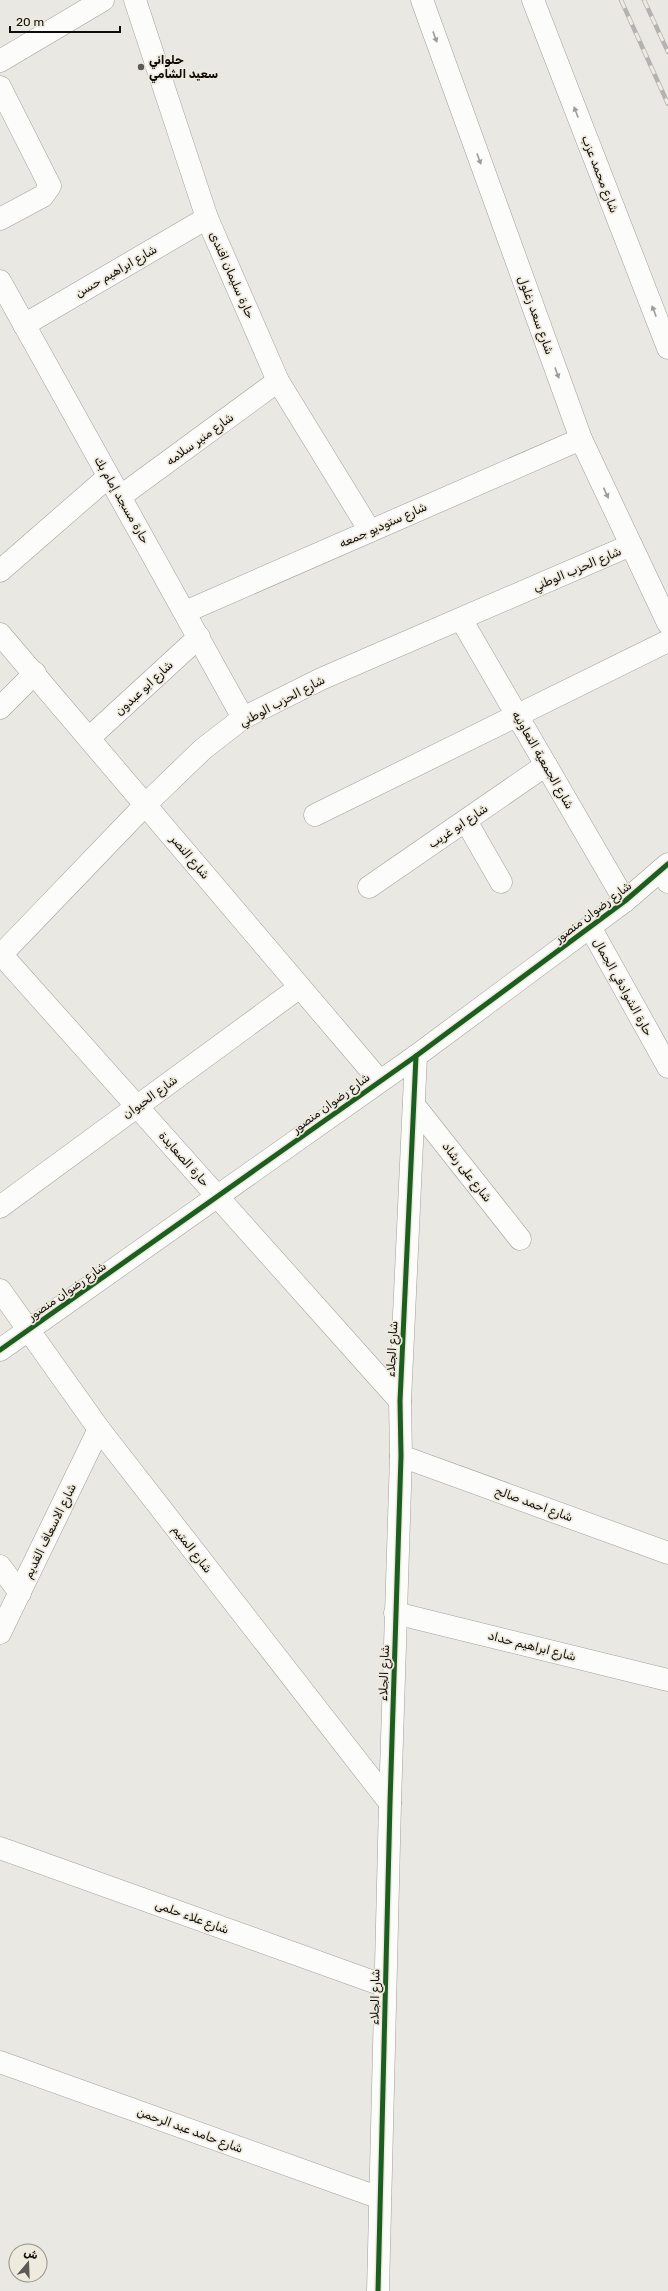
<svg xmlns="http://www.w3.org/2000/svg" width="668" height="2291" viewBox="0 0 668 2291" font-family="Rubik,'Noto Naskh Arabic',sans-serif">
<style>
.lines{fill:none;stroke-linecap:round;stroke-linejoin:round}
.street-casing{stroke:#a09f9a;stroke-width:23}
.secondary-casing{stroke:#a09f9a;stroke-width:23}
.street{stroke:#fcfcfb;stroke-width:22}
.secondary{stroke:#fcfcfb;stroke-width:22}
.rail-casing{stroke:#b4b3b2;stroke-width:4.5}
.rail{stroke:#eeeade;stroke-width:3;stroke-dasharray:9;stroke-linecap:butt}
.cycleway-casing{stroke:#eeeade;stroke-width:8}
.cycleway{stroke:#1b5e20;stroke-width:5}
.oneway{fill:#9d9c9a}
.poi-dot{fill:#5c5a55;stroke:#eeeade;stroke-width:1.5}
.labels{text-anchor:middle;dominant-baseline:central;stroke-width:3.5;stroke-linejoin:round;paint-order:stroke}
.poi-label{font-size:12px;font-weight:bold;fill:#0f0d09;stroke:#eeeade;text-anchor:start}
.street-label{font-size:12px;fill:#0f0d09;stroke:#eeeade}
</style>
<rect width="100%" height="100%" fill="#eae8e2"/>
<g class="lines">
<g class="street-casing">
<g id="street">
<polyline points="135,0 207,218 278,381 370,531"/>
<polyline points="0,61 103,0"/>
<polyline points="0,87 50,186 43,196 0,219"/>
<polyline points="0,281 243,718"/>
<polyline points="24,325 207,218"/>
<polyline points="121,496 278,381"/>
<polyline points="0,571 108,477"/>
<polyline points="185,612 581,439"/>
<polyline points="461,619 625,901"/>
<polyline points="0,634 379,1080"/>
<polyline points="0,708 35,673"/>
<polyline points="89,738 199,637"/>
<polyline points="315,815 668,641"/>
<polyline points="466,821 501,882"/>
<polyline points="661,870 668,882"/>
<polyline points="369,887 546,765"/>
<polyline points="590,927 668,1067"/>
<polyline points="0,953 400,1401"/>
<polyline points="0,956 146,804 203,749 243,718 321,679 631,545"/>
<polyline points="414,1105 520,1239"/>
<polyline points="0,1207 300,987"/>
<polyline points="0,1290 99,1429 390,1803"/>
<polyline points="401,1456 668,1553"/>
<polyline points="0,1566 20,1593"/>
<polyline points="395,1613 668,1680"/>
<polyline points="0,1633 99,1429"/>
<polyline points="0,1848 385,1986"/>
<polyline points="0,2062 380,2198"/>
</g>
</g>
<g class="secondary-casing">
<g id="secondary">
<polyline points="422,0 581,439 668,623"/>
<polyline points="533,0 668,348"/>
<polyline points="0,1350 416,1056 625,901 668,864"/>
<polyline points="378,2291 390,1803 401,1456 400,1401 416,1056"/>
</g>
</g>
<use href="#street" class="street"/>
<use href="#secondary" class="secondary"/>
<g class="rail-casing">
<g id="rail">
<polyline points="621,0 668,104"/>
<polyline points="644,0 668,52"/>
</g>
</g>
<use href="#rail" class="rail"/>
<g class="cycleway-casing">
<g id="cycleway">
<polyline points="0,1350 416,1056 625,901 668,864"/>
<polyline points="378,2291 390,1803 401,1456 400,1401 416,1056"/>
</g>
</g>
<use href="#cycleway" class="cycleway"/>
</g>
<defs><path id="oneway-solid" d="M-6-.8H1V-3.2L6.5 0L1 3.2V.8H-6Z"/></defs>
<g class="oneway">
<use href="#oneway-solid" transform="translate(435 37) rotate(70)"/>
<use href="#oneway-solid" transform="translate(576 112) rotate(-111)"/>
<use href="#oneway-solid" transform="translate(479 159) rotate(70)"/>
<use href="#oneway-solid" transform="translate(654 311) rotate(-111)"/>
<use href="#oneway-solid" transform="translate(557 373) rotate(70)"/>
<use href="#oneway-solid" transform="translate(606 493) rotate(65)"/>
</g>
<circle class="poi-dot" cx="141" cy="67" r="4"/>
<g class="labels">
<g class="poi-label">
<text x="149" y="60">حلواني<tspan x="149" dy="14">سعيد الشامي</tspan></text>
</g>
<g class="street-label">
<text transform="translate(600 174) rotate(69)">شارع محمد عزب</text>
<text transform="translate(116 271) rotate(-30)">شارع ابراهيم حسن</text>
<text transform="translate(232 275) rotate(66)">حارة سليمان افندى</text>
<text transform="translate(536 315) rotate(70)">شارع سعد زغلول</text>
<text transform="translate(200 439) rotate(-36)">شارع منير سلامه</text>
<text transform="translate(122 500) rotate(60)">حارة مسجد إمام بك</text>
<text transform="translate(383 525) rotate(-24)">شارع ستوديو جمعه</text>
<text transform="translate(577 569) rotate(-23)">شارع الحزب الوطني</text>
<text transform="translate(144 688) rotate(-43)">شارع ابو عبدون</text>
<text transform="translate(282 701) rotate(-28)">شارع الحزب الوطني</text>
<text transform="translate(543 760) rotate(60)">شارع الجمعية التعاونيه</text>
<text transform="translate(458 826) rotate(-34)">شارع ابو غريب</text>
<text transform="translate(190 857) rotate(50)">شارع النصر</text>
<text transform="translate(593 912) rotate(-37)">شارع رضوان منصور</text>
<text transform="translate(623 987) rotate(61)">حارة الشوادفي الجمال</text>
<text transform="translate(150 1097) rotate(-36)">شارع الحيوان</text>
<text transform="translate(331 1103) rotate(-36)">شارع رضوان منصور</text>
<text transform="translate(184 1159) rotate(48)">حارة الصعايدة</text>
<text transform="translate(467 1172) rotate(52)">شارع على رشاد</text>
<text transform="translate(67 1291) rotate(-35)">شارع رضوان منصور</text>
<text transform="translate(392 1349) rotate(-87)">شارع الجلاء</text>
<text transform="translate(534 1504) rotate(20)">شارع احمد صالح</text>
<text transform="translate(50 1531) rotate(-64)">شارع الاسعاف القديم</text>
<text transform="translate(192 1549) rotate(52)">شارع المتيم</text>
<text transform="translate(532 1646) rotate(14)">شارع ابراهيم حداد</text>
<text transform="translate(384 1673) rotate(-88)">شارع الجلاء</text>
<text transform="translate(192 1917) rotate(20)">شارع علاء حلمى</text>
<text transform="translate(375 1997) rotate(-89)">شارع الجلاء</text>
<text transform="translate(190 2130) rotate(20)">شارع حامد عبد الرحمن</text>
</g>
</g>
<g transform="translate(28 2263) rotate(19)"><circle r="19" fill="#eeeade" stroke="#959289"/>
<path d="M0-3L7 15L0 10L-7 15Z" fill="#5c5a55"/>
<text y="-6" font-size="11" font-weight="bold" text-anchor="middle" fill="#0f0d09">ش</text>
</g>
<path d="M10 26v6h110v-6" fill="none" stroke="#0f0d09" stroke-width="2"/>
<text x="16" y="26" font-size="12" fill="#0f0d09" stroke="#eeeade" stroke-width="3" paint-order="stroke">20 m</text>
</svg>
